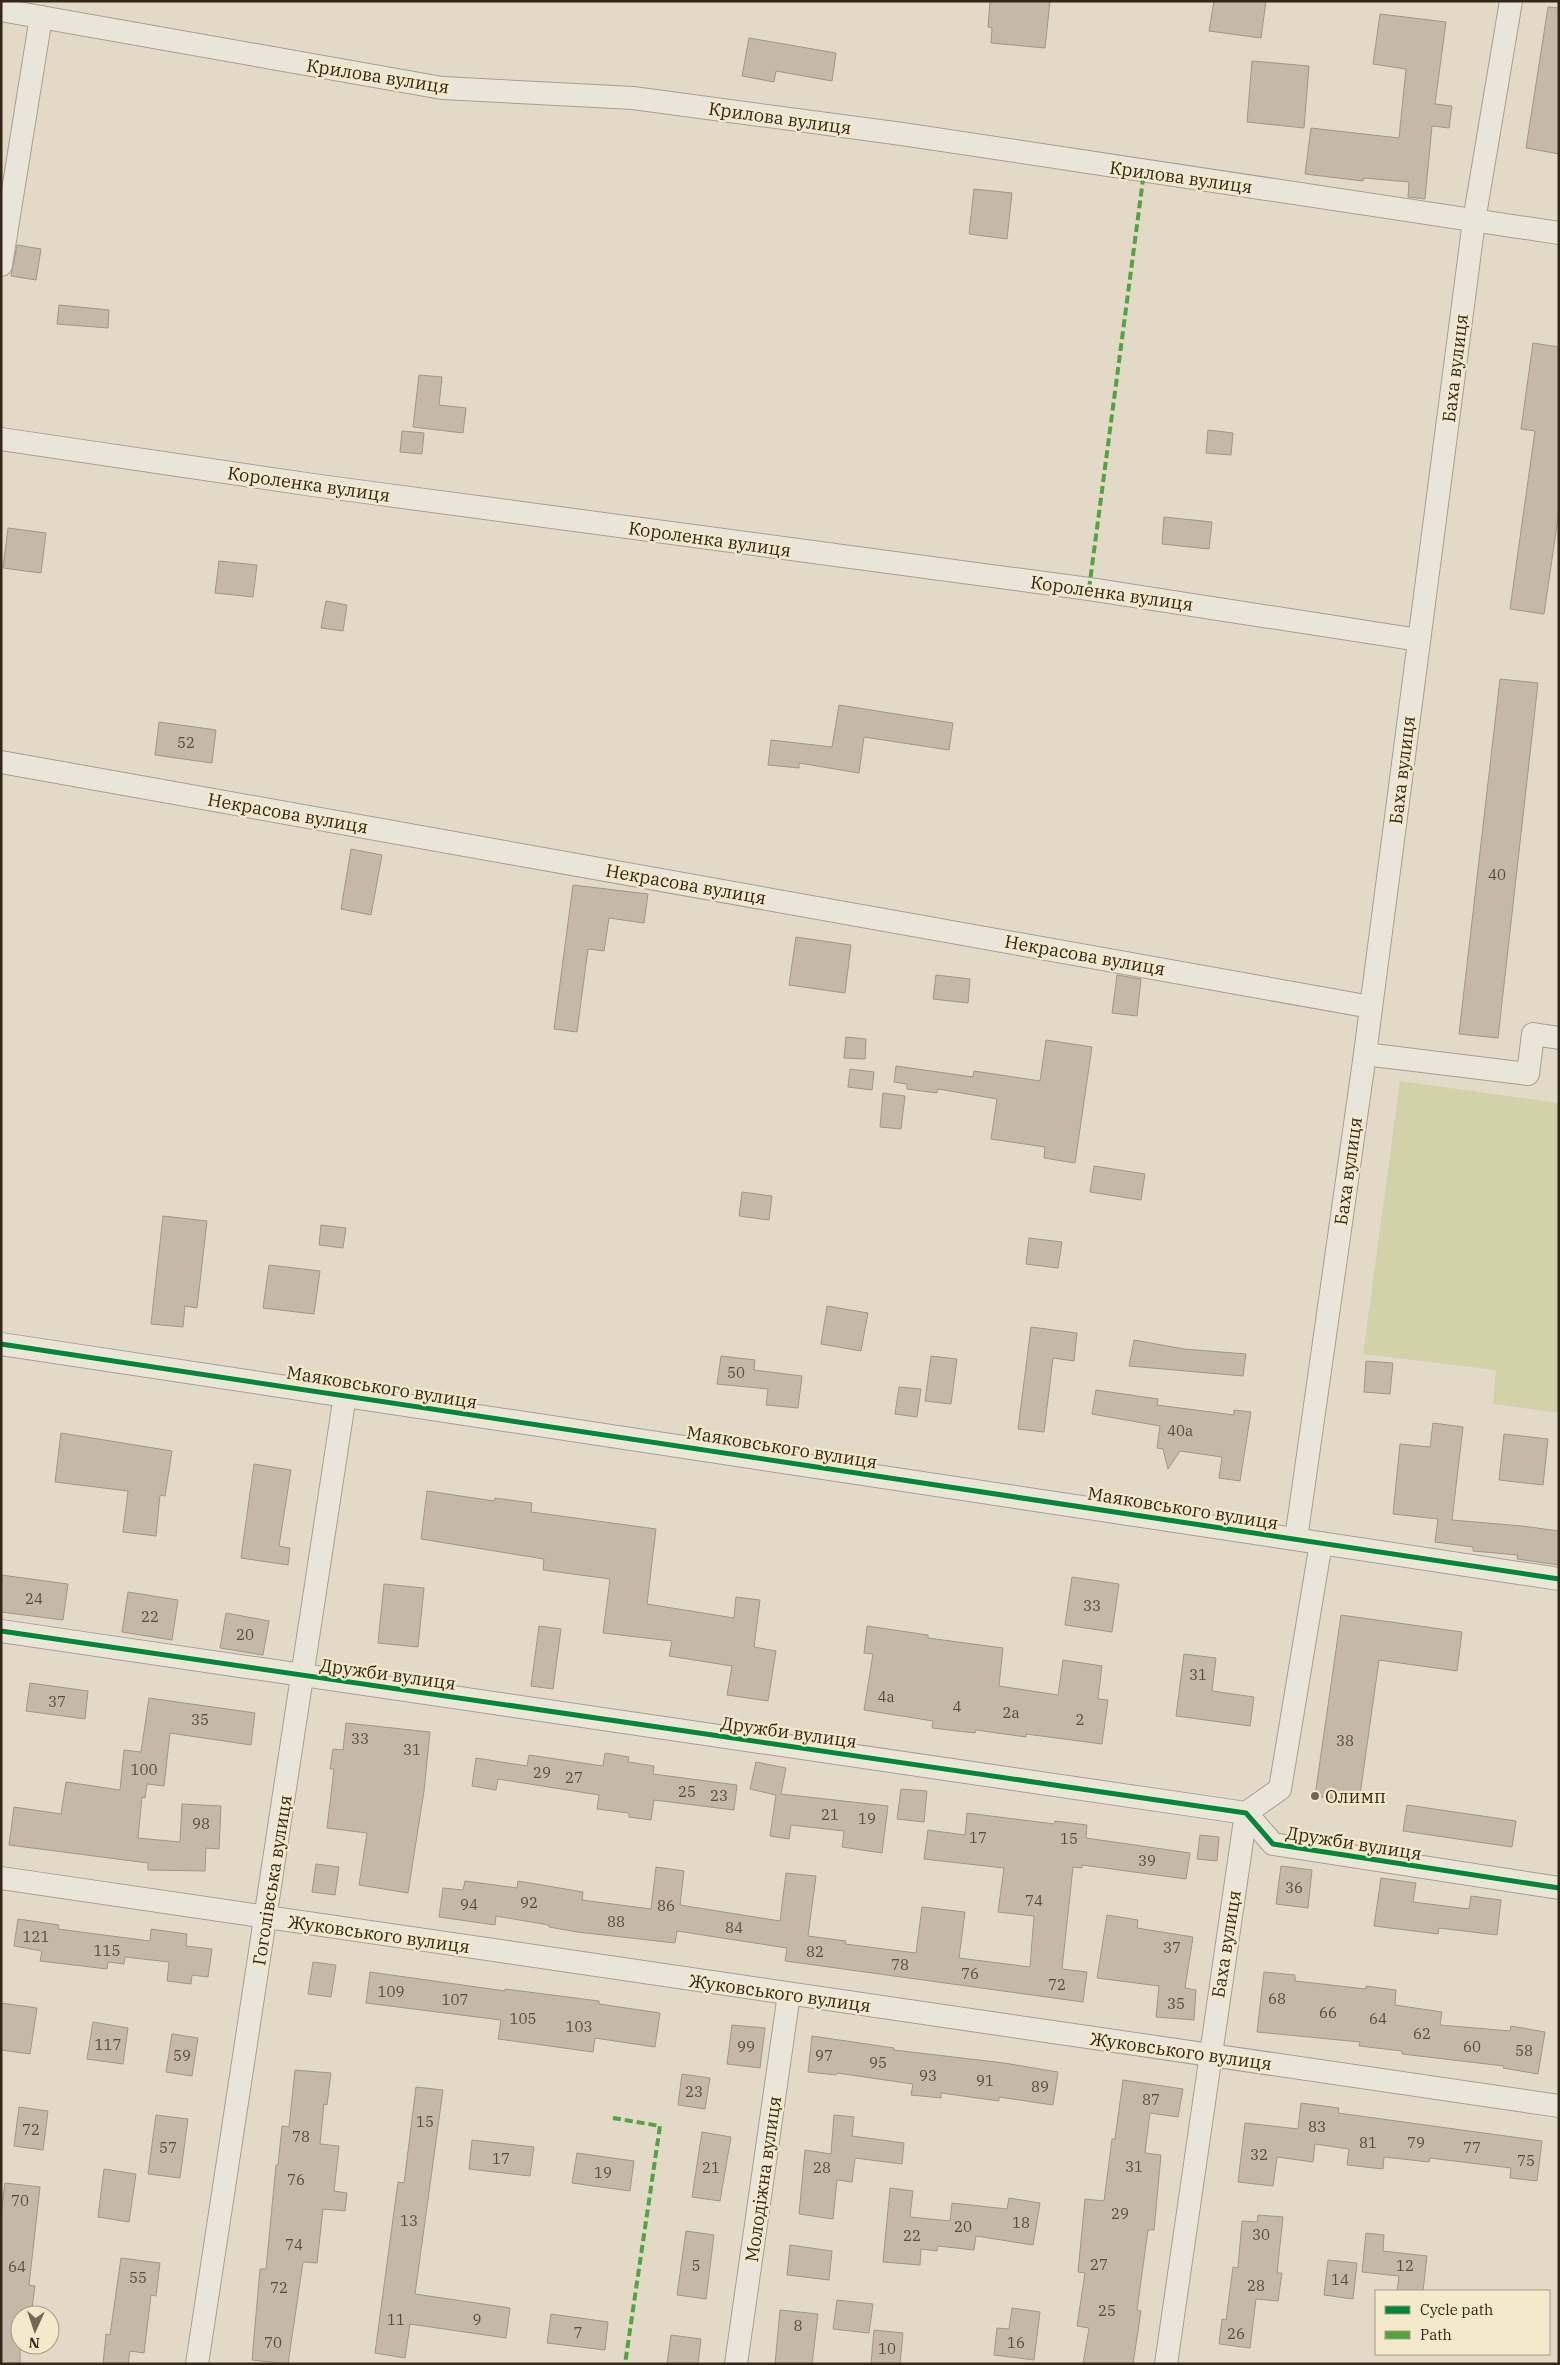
<svg xmlns="http://www.w3.org/2000/svg" width="1560" height="2365" viewBox="0 0 1560 2365" font-family="'IBM Plex Serif',serif">
<style>
.green{fill:#d2d2a9}
.building{fill:#c6b8a8;stroke:#a19587}
.lines{fill:none;stroke-linecap:round;stroke-linejoin:round}
.street-casing{stroke:#a69f91;stroke-width:24}
.street{stroke:#eae5d9;stroke-width:22}
.quiet{stroke:#53a340;stroke-width:4;stroke-dasharray:8 4;stroke-linecap:butt}
.cycleway-casing{stroke:#f5e9cb;stroke-width:8}
.cycleway{stroke:#00873e;stroke-width:5}
.poi-dot{fill:#716657;stroke:#f5e9cb;stroke-width:2}
.labels{text-anchor:middle;dominant-baseline:central;stroke-width:4.5;stroke-linejoin:round;paint-order:stroke}
.number-label{font-size:15px;fill:#584b3e}
.street-label{font-size:18px;fill:#34271a;stroke:#f5e9cb}
.poi-label{font-size:18px;fill:#34271a;stroke:#f5e9cb;text-anchor:start}
</style>
<rect width="100%" height="100%" fill="#e2dac7"/>
<polygon class="green" points="1400,1081 1559,1103 1559,1413 1493,1404 1496,1370 1363,1354"/>
<g class="building">
<polygon points="990,1 1050,1 1045,48 991,43 992,28 988,27"/>
<polygon points="1214,1 1266,1 1261,38 1209,31"/>
<polygon points="1548,7 1559,8 1559,154 1526,148"/>
<polygon points="1380,14 1446,22 1435,104 1452,106 1449,128 1432,126 1425,199 1408,197 1409,182 1364,178 1363,181 1305,174 1311,128 1399,138 1406,69 1373,64"/>
<polygon points="749,38 836,53 832,81 776,71 774,82 742,76"/>
<polygon points="1252,61 1309,66 1304,128 1247,122"/>
<polygon points="974,189 1012,193 1007,239 969,234"/>
<polygon points="17,245 41,249 36,280 11,276"/>
<polygon points="59,305 109,310 108,328 57,324"/>
<polygon points="1533,343 1559,347 1559,511 1544,614 1510,609 1535,431 1521,429"/>
<polygon points="419,375 442,377 439,405 466,408 463,433 413,427"/>
<polygon points="1208,430 1233,433 1231,455 1206,453"/>
<polygon points="402,431 424,433 422,454 400,452"/>
<polygon points="1164,517 1212,522 1209,549 1162,544"/>
<polygon points="8,528 46,533 41,573 3,568"/>
<polygon points="219,561 257,565 253,597 215,593"/>
<polygon points="326,601 347,605 343,631 321,628"/>
<polygon points="1500,679 1538,683 1498,1038 1459,1034"/>
<polygon points="839,705 953,723 949,750 864,737 859,773 799,763 799,768 768,765 771,740 832,747"/>
<polygon points="159,722 216,730 212,763 155,755"/>
<polygon points="351,849 382,855 371,915 341,909"/>
<polygon points="573,885 648,894 644,923 609,918 604,951 588,949 577,1032 554,1029"/>
<polygon points="796,937 851,945 845,993 789,985"/>
<polygon points="936,975 970,979 968,1003 933,999"/>
<polygon points="1117,975 1141,979 1137,1016 1112,1013"/>
<polygon points="846,1037 866,1039 865,1059 844,1058"/>
<polygon points="1046,1040 1092,1047 1075,1163 1044,1158 1045,1147 991,1139 997,1099 938,1089 937,1093 907,1089 907,1084 894,1082 896,1066 973,1077 974,1071 1040,1081"/>
<polygon points="850,1069 874,1072 872,1090 848,1087"/>
<polygon points="883,1093 905,1096 901,1129 880,1127"/>
<polygon points="1094,1166 1145,1174 1141,1200 1090,1192"/>
<polygon points="742,1192 772,1196 769,1220 739,1216"/>
<polygon points="163,1216 207,1221 197,1308 185,1306 183,1327 151,1324"/>
<polygon points="321,1225 346,1228 343,1248 319,1245"/>
<polygon points="1029,1238 1062,1242 1058,1268 1026,1264"/>
<polygon points="269,1265 320,1271 314,1314 263,1308"/>
<polygon points="827,1306 868,1313 861,1351 821,1344"/>
<polygon points="1031,1327 1077,1333 1074,1361 1053,1358 1044,1432 1018,1429"/>
<polygon points="1134,1340 1184,1349 1246,1354 1243,1376 1129,1366"/>
<polygon points="721,1356 755,1360 754,1370 802,1376 798,1408 766,1405 768,1389 717,1384"/>
<polygon points="931,1356 957,1359 951,1404 925,1401"/>
<polygon points="1366,1361 1393,1363 1390,1394 1364,1392"/>
<polygon points="899,1387 921,1389 917,1417 895,1414"/>
<polygon points="1096,1390 1158,1399 1157,1405 1234,1415 1234,1410 1251,1412 1240,1481 1219,1478 1222,1457 1180,1451 1168,1469 1163,1449 1157,1448 1160,1426 1092,1414"/>
<polygon points="1433,1423 1463,1427 1452,1520 1522,1526 1559,1531 1559,1565 1517,1559 1518,1555 1473,1551 1473,1547 1435,1542 1438,1519 1393,1514 1400,1444 1430,1447"/>
<polygon points="61,1433 172,1451 165,1496 160,1495 156,1536 123,1532 128,1491 55,1482"/>
<polygon points="1504,1434 1548,1439 1543,1485 1499,1480"/>
<polygon points="254,1464 291,1470 279,1546 290,1548 288,1565 241,1558"/>
<polygon points="427,1491 494,1501 495,1498 532,1503 531,1512 656,1529 647,1604 734,1618 736,1597 760,1600 754,1647 776,1651 768,1701 727,1695 732,1666 669,1656 672,1641 603,1633 610,1579 543,1570 544,1559 421,1539"/>
<polygon points="1,1575 68,1584 63,1620 1,1612"/>
<polygon points="1072,1577 1119,1584 1112,1632 1065,1625"/>
<polygon points="384,1584 424,1588 418,1647 378,1643"/>
<polygon points="128,1592 178,1600 172,1640 122,1632"/>
<polygon points="226,1613 269,1621 263,1655 220,1648"/>
<polygon points="1341,1615 1462,1632 1457,1671 1379,1660 1359,1802 1315,1796"/>
<polygon points="539,1626 561,1629 553,1689 531,1686"/>
<polygon points="867,1626 928,1635 928,1638 1003,1648 999,1686 1058,1695 1063,1660 1102,1666 1098,1699 1108,1700 1102,1744 1026,1734 1026,1737 976,1730 975,1733 932,1728 933,1721 864,1710 873,1654 864,1653"/>
<polygon points="1184,1654 1216,1658 1212,1691 1254,1697 1250,1726 1176,1716"/>
<polygon points="30,1683 88,1691 85,1719 26,1711"/>
<polygon points="149,1698 255,1713 251,1745 170,1733 164,1786 147,1784 145,1798 142,1797 138,1838 180,1842 182,1804 221,1806 219,1849 206,1848 205,1871 148,1870 148,1863 9,1845 14,1807 61,1814 66,1782 120,1790 124,1750 141,1752"/>
<polygon points="346,1723 430,1732 424,1791 408,1893 359,1885 367,1833 327,1828 334,1769 330,1769 333,1749 343,1750"/>
<polygon points="605,1753 629,1757 628,1762 654,1766 653,1774 737,1785 734,1810 654,1800 651,1820 629,1817 629,1813 597,1809 599,1795 498,1779 496,1790 472,1786 476,1758 527,1766 529,1755 603,1766"/>
<polygon points="756,1762 786,1768 781,1794 888,1806 882,1853 842,1847 844,1831 791,1825 789,1839 770,1836 776,1795 750,1789"/>
<polygon points="901,1789 927,1791 924,1822 897,1819"/>
<polygon points="1407,1805 1516,1821 1512,1847 1403,1831"/>
<polygon points="967,1813 1054,1824 1055,1821 1087,1825 1086,1838 1190,1853 1186,1879 1082,1865 1082,1868 1073,1867 1062,1969 1087,1972 1083,2002 785,1961 787,1948 677,1931 675,1943 577,1932 549,1927 549,1925 496,1916 495,1925 439,1917 443,1888 463,1890 465,1881 517,1888 518,1881 583,1892 582,1900 651,1909 656,1867 684,1871 680,1905 780,1921 786,1873 816,1876 808,1936 846,1941 845,1944 916,1953 922,1907 965,1912 959,1958 1030,1967 1034,1916 998,1912 1004,1868 924,1859 928,1830 965,1835"/>
<polygon points="1200,1835 1219,1837 1217,1861 1197,1859"/>
<polygon points="316,1864 339,1867 335,1895 312,1892"/>
<polygon points="1281,1866 1312,1870 1308,1908 1276,1904"/>
<polygon points="1381,1878 1416,1883 1413,1902 1469,1909 1471,1896 1501,1900 1497,1935 1439,1928 1438,1934 1374,1926"/>
<polygon points="1107,1915 1138,1920 1137,1928 1193,1937 1185,1988 1196,1990 1194,2020 1156,2017 1159,1986 1097,1978"/>
<polygon points="18,1919 59,1925 58,1929 150,1941 151,1929 187,1934 186,1946 212,1949 208,1977 192,1975 191,1984 167,1981 169,1962 125,1957 124,1964 108,1962 107,1969 40,1961 42,1951 14,1946"/>
<polygon points="313,1962 336,1965 331,1997 308,1994"/>
<polygon points="370,1972 505,1991 505,1989 599,2001 599,2004 660,2013 655,2047 595,2038 593,2052 498,2039 501,2020 366,2003"/>
<polygon points="1264,1972 1295,1975 1295,1981 1366,1989 1366,1986 1396,1990 1395,2005 1442,2012 1440,2025 1510,2031 1511,2026 1545,2032 1538,2074 1503,2068 1504,2066 1402,2054 1402,2051 1359,2046 1360,2042 1257,2032"/>
<polygon points="1,2003 37,2008 30,2054 1,2050"/>
<polygon points="93,2022 128,2028 123,2064 87,2059"/>
<polygon points="732,2025 765,2028 760,2068 727,2064"/>
<polygon points="172,2034 198,2038 192,2076 166,2072"/>
<polygon points="812,2036 894,2048 894,2050 1004,2063 1058,2072 1053,2105 999,2097 999,2101 941,2093 941,2098 911,2095 913,2084 837,2073 836,2075 808,2072"/>
<polygon points="295,2070 331,2073 327,2105 324,2104 320,2144 339,2146 334,2191 347,2193 345,2211 323,2209 317,2263 303,2262 288,2364 252,2360 260,2269 266,2269 276,2165 278,2165 282,2126 289,2127"/>
<polygon points="682,2074 710,2078 705,2109 678,2105"/>
<polygon points="1123,2080 1183,2089 1178,2117 1150,2113 1145,2153 1161,2155 1154,2230 1148,2230 1137,2310 1141,2311 1133,2364 1083,2364 1089,2328 1077,2326 1085,2273 1078,2272 1085,2199 1104,2201 1112,2139 1115,2139"/>
<polygon points="416,2087 443,2090 415,2294 510,2308 506,2338 410,2324 405,2358 375,2353 398,2182 404,2183"/>
<polygon points="1301,2103 1339,2108 1338,2113 1542,2141 1537,2181 1510,2178 1511,2168 1430,2158 1429,2162 1384,2157 1383,2169 1347,2165 1349,2149 1315,2144 1313,2162 1277,2157 1273,2186 1238,2182 1245,2123 1298,2129"/>
<polygon points="19,2107 48,2111 43,2150 14,2146"/>
<polygon points="156,2115 188,2119 180,2178 148,2174"/>
<polygon points="834,2115 854,2117 852,2136 904,2143 902,2164 855,2158 852,2182 837,2180 833,2219 799,2214 805,2150 831,2154"/>
<polygon points="702,2132 731,2137 720,2201 692,2197"/>
<polygon points="472,2140 534,2147 530,2176 469,2169"/>
<polygon points="577,2153 634,2161 630,2191 572,2183"/>
<polygon points="104,2169 136,2174 129,2222 98,2217"/>
<polygon points="5,2183 40,2187 29,2285 35,2286 31,2315 20,2315 20,2364 1,2364 1,2213"/>
<polygon points="890,2188 913,2191 910,2217 950,2221 952,2203 1007,2209 1009,2198 1040,2203 1033,2245 976,2236 974,2250 938,2246 937,2251 921,2249 920,2265 883,2262"/>
<polygon points="1258,2215 1283,2217 1277,2273 1282,2273 1278,2301 1256,2299 1250,2348 1219,2344 1222,2319 1226,2320 1233,2267 1238,2268 1242,2221 1257,2222"/>
<polygon points="686,2231 714,2235 706,2299 677,2295"/>
<polygon points="1366,2233 1384,2235 1383,2251 1427,2256 1423,2291 1397,2291 1399,2276 1362,2272"/>
<polygon points="790,2245 832,2251 829,2280 787,2275"/>
<polygon points="121,2258 160,2263 156,2296 151,2295 144,2353 130,2351 128,2364 103,2364 106,2334 110,2335"/>
<polygon points="1328,2260 1357,2263 1353,2299 1324,2295"/>
<polygon points="837,2300 873,2304 869,2333 833,2329"/>
<polygon points="1012,2308 1040,2312 1034,2360 994,2355 997,2328 1009,2329"/>
<polygon points="780,2310 818,2314 812,2364 775,2364"/>
<polygon points="551,2314 608,2322 605,2350 547,2343"/>
<polygon points="874,2330 903,2333 900,2364 871,2364"/>
<polygon points="671,2335 701,2339 698,2364 667,2364"/>
</g>
<g class="lines">
<g class="street-casing">
<g id="street">
<polyline points="1,10 442,88 633,98 902,134 1559,233"/>
<polyline points="1,265 41,17"/>
<polyline points="1,439 320,486 1089,589 1419,640"/>
<polyline points="1,762 1371,1007"/>
<polyline points="1365,1054 1528,1074 1533,1034 1559,1038"/>
<polyline points="1,1344 1559,1579"/>
<polyline points="1296,1539 1365,1054 1474,221 1511,1"/>
<polyline points="1,1631 1246,1813 1273,1844 1559,1888"/>
<polyline points="1,1878 1559,2106"/>
<polyline points="197,2364 345,1395"/>
<polyline points="736,2364 789,1994"/>
<polyline points="1166,2364 1246,1813 1280,1789 1321,1543"/>
</g>
</g>
<use href="#street" class="street"/>
<g class="quiet">
<polyline points="1089,589 1144,172"/>
<polyline points="613,2118 660,2126 625,2364"/>
</g>
<g class="cycleway-casing">
<g id="cycleway">
<polyline points="1,1344 1559,1579"/>
<polyline points="1,1631 1246,1813 1273,1844 1559,1888"/>
</g>
</g>
<use href="#cycleway" class="cycleway"/>
</g>
<circle class="poi-dot" cx="1315" cy="1796" r="5"/>
<g class="labels">
<g class="number-label">
<text x="186" y="742">52</text>
<text x="1497" y="874">40</text>
<text x="736" y="1372">50</text>
<text x="1180" y="1430">40а</text>
<text x="34" y="1598">24</text>
<text x="1092" y="1605">33</text>
<text x="150" y="1616">22</text>
<text x="245" y="1634">20</text>
<text x="1198" y="1674">31</text>
<text x="886" y="1696">4а</text>
<text x="57" y="1701">37</text>
<text x="957" y="1706">4</text>
<text x="1011" y="1712">2а</text>
<text x="200" y="1719">35</text>
<text x="1080" y="1719">2</text>
<text x="360" y="1738">33</text>
<text x="1345" y="1740">38</text>
<text x="412" y="1749">31</text>
<text x="144" y="1769">100</text>
<text x="542" y="1772">29</text>
<text x="574" y="1777">27</text>
<text x="687" y="1791">25</text>
<text x="719" y="1795">23</text>
<text x="830" y="1814">21</text>
<text x="867" y="1818">19</text>
<text x="201" y="1823">98</text>
<text x="978" y="1837">17</text>
<text x="1069" y="1838">15</text>
<text x="1147" y="1860">39</text>
<text x="1294" y="1887">36</text>
<text x="1034" y="1900">74</text>
<text x="529" y="1902">92</text>
<text x="469" y="1904">94</text>
<text x="666" y="1905">86</text>
<text x="616" y="1921">88</text>
<text x="734" y="1927">84</text>
<text x="36" y="1936">121</text>
<text x="1172" y="1947">37</text>
<text x="107" y="1950">115</text>
<text x="815" y="1951">82</text>
<text x="900" y="1964">78</text>
<text x="970" y="1973">76</text>
<text x="1057" y="1984">72</text>
<text x="391" y="1991">109</text>
<text x="1277" y="1998">68</text>
<text x="455" y="1999">107</text>
<text x="1176" y="2003">35</text>
<text x="1328" y="2012">66</text>
<text x="523" y="2018">105</text>
<text x="1378" y="2018">64</text>
<text x="579" y="2026">103</text>
<text x="1422" y="2033">62</text>
<text x="108" y="2044">117</text>
<text x="746" y="2046">99</text>
<text x="1472" y="2046">60</text>
<text x="1524" y="2050">58</text>
<text x="182" y="2055">59</text>
<text x="824" y="2055">97</text>
<text x="878" y="2062">95</text>
<text x="928" y="2075">93</text>
<text x="985" y="2080">91</text>
<text x="1040" y="2086">89</text>
<text x="694" y="2091">23</text>
<text x="1151" y="2099">87</text>
<text x="425" y="2121">15</text>
<text x="1317" y="2126">83</text>
<text x="31" y="2129">72</text>
<text x="301" y="2136">78</text>
<text x="1368" y="2142">81</text>
<text x="1416" y="2142">79</text>
<text x="168" y="2147">57</text>
<text x="1472" y="2147">77</text>
<text x="1259" y="2154">32</text>
<text x="501" y="2158">17</text>
<text x="1526" y="2160">75</text>
<text x="1134" y="2166">31</text>
<text x="711" y="2167">21</text>
<text x="822" y="2167">28</text>
<text x="603" y="2172">19</text>
<text x="296" y="2179">76</text>
<text x="20" y="2200">70</text>
<text x="1120" y="2213">29</text>
<text x="409" y="2220">13</text>
<text x="1021" y="2222">18</text>
<text x="963" y="2226">20</text>
<text x="1261" y="2234">30</text>
<text x="912" y="2235">22</text>
<text x="294" y="2244">74</text>
<text x="1099" y="2264">27</text>
<text x="696" y="2265">5</text>
<text x="1405" y="2265">12</text>
<text x="17" y="2266">64</text>
<text x="138" y="2277">55</text>
<text x="1340" y="2279">14</text>
<text x="1256" y="2285">28</text>
<text x="279" y="2287">72</text>
<text x="1107" y="2310">25</text>
<text x="396" y="2319">11</text>
<text x="477" y="2319">9</text>
<text x="798" y="2325">8</text>
<text x="578" y="2332">7</text>
<text x="1236" y="2333">26</text>
<text x="273" y="2342">70</text>
<text x="1016" y="2342">16</text>
<text x="887" y="2348">10</text>
</g>
<g class="street-label">
<text transform="translate(378 76) rotate(9)">Крилова вулиця</text>
<text transform="translate(780 118) rotate(8)">Крилова вулиця</text>
<text transform="translate(1181 177) rotate(8)">Крилова вулиця</text>
<text transform="translate(1455 368) rotate(-83)">Баха вулиця</text>
<text transform="translate(309 484) rotate(8)">Короленка вулиця</text>
<text transform="translate(710 539) rotate(8)">Короленка вулиця</text>
<text transform="translate(1112 593) rotate(8)">Короленка вулиця</text>
<text transform="translate(1402 770) rotate(-83)">Баха вулиця</text>
<text transform="translate(288 813) rotate(10)">Некрасова вулиця</text>
<text transform="translate(686 884) rotate(10)">Некрасова вулиця</text>
<text transform="translate(1085 955) rotate(10)">Некрасова вулиця</text>
<text transform="translate(1348 1171) rotate(-82)">Баха вулиця</text>
<text transform="translate(382 1387) rotate(9)">Маяковського вулиця</text>
<text transform="translate(782 1447) rotate(9)">Маяковського вулиця</text>
<text transform="translate(1183 1508) rotate(9)">Маяковського вулиця</text>
<text transform="translate(388 1674) rotate(8)">Дружби вулиця</text>
<text transform="translate(789 1732) rotate(8)">Дружби вулиця</text>
<text transform="translate(1354 1843) rotate(9)">Дружби вулиця</text>
<text transform="translate(272 1880) rotate(-81)">Гоголівська вулиця</text>
<text transform="translate(379 1934) rotate(8)">Жуковського вулиця</text>
<text transform="translate(1226 1944) rotate(-81)">Баха вулиця</text>
<text transform="translate(780 1993) rotate(8)">Жуковського вулиця</text>
<text transform="translate(1181 2051) rotate(8)">Жуковського вулиця</text>
<text transform="translate(763 2179) rotate(-82)">Молодіжна вулиця</text>
</g>
<g class="poi-label">
<text x="1325" y="1796">Олимп</text>
</g>
</g>
<rect width="1560" height="2365" fill="none" stroke="#34271a" stroke-width="5"/>
<rect x="1375" y="2290" width="175" height="65" fill="#f5e9cb" stroke="#a89b84"/>
<rect x="1385" y="2306" width="25" height="8" fill="#00873e" stroke="#a89b84"/>
<text x="1420" y="2315" font-size="15" fill="#34271a">Cycle path</text>
<rect x="1385" y="2331" width="25" height="8" fill="#53a340" stroke="#a89b84"/>
<text x="1420" y="2340" font-size="15" fill="#34271a">Path</text>
<g transform="translate(35 2330) rotate(183)"><circle r="24" fill="#f5e9cb" stroke="#a89b84"/>
<path d="M0-4L9 19L0 12L-9 19Z" fill="#716657"/>
<text y="-8" font-size="14" font-weight="bold" text-anchor="middle" fill="#34271a">N</text>
</g>
</svg>
